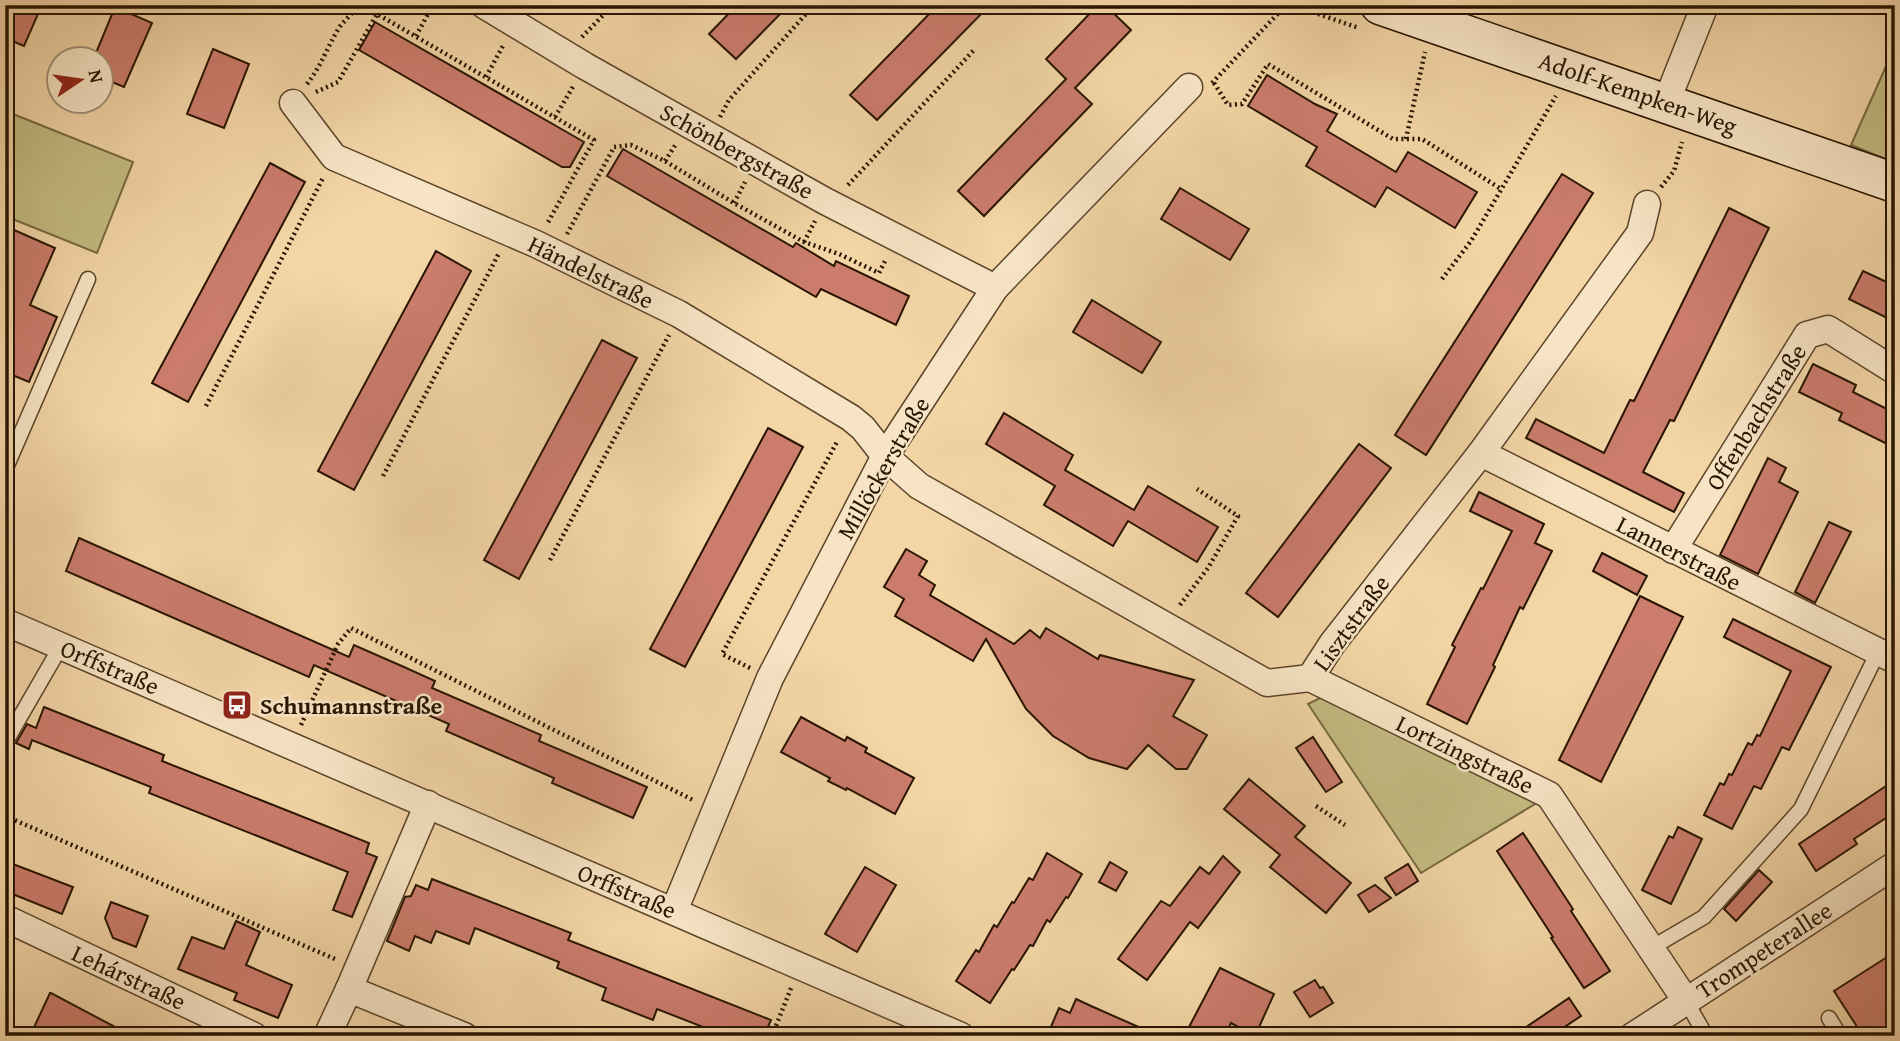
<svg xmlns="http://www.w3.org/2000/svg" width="1900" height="1041" viewBox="0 0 1900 1041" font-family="'Gentium Book Plus',serif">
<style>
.green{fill:#c3bb81;stroke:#766841;stroke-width:2}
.building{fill:#cb7c6d;stroke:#281501;stroke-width:2}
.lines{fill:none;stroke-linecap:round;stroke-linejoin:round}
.lane-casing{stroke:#5b452a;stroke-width:17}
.street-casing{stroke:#5b452a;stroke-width:29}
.secondary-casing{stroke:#281501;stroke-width:41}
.path{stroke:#281501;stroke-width:4.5;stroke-dasharray:2 3.5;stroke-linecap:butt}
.lane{stroke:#f7e4c5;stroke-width:14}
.street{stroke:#f7e4c5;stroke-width:26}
.secondary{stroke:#f7e4c5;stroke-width:38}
.labels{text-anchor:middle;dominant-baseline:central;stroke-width:5;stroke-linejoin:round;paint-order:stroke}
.street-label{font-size:24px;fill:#281501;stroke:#f7e4c5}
.poi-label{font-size:24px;font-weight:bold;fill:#281501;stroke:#f7e4c5;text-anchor:start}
</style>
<rect width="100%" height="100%" fill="#f3d5a6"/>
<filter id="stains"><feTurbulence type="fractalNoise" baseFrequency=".00286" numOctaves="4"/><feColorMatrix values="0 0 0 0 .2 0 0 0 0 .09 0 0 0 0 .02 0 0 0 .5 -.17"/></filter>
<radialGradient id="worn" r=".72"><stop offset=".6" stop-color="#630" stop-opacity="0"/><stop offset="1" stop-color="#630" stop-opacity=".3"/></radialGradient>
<g class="green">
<polygon points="1895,46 1895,163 1851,145"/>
<polygon points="8,112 133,162 97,253 5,216 5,119"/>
<polygon points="1324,696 1540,801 1421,873 1308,704"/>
</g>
<g class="building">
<polygon points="5,5 42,5 24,46 5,38"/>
<polygon points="737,5 789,5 736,59 709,34"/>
<polygon points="938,5 990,5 877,120 850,95"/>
<polygon points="1098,5 1105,5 1131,30 1075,88 1092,104 984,216 958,191 1066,79 1046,59"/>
<polygon points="115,7 152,23 124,87 102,78 102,60 93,60"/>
<polygon points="375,22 584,142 570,167 562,167 359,50"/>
<polygon points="213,49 249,64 224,128 187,114"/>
<polygon points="1267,75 1315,104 1337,114 1327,131 1396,172 1408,152 1477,192 1455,228 1387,187 1375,207 1306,166 1317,147 1248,106"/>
<polygon points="623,149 793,247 796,243 834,266 836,261 909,296 896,325 821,289 816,297 607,176"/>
<polygon points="270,163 305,182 188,402 152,383"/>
<polygon points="1562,174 1593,193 1426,455 1395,435"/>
<polygon points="1180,188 1249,229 1230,260 1161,219"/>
<polygon points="1729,208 1769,228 1674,421 1670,420 1643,472 1684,493 1674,512 1526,438 1536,419 1604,453 1630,400 1634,401"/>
<polygon points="5,226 55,248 30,305 57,317 29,382 5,372"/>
<polygon points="436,251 471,271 354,490 318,471"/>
<polygon points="1863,271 1895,286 1895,322 1849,299"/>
<polygon points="1092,300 1161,342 1142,373 1073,332"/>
<polygon points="602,340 637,358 519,579 484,560"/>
<polygon points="1813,364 1856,385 1853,392 1895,413 1895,448 1839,420 1842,413 1799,392"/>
<polygon points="1004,413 1073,455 1065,470 1134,510 1148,486 1218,527 1197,562 1128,521 1113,546 1044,505 1055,486 986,444"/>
<polygon points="768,428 803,447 685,667 650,649"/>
<polygon points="1359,444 1391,468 1278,617 1246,593"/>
<polygon points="1768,458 1786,468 1779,482 1798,492 1758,574 1720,555"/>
<polygon points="1479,492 1544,524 1535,543 1552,551 1523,609 1520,607 1493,665 1495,667 1467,724 1427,704 1455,647 1452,645 1481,588 1483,589 1512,531 1470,511"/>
<polygon points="1829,522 1851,532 1815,603 1795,592"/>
<polygon points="79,538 349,657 354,645 404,667 435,681 432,688 541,735 539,741 647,787 633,818 552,783 554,778 446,731 449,724 314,665 309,677 66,571"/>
<polygon points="906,549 927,561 919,575 935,585 930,595 1014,644 1030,630 1040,638 1046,628 1098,659 1100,655 1194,680 1173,716 1207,735 1187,769 1176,769 1148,745 1127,769 1089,758 1053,736 1026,709 986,639 973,661 895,616 904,599 884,587"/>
<polygon points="1602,553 1647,576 1637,595 1593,571"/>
<polygon points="1640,596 1683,617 1601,782 1559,760"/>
<polygon points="1733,619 1831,667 1789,750 1782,747 1761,789 1754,786 1732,829 1704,815 1720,783 1724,785 1729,774 1732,775 1748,743 1752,745 1757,735 1760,736 1791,671 1724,637"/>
<polygon points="44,707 164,755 162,761 369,843 366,853 377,857 352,917 333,910 348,872 149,793 151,787 57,750 32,740 29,749 16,743 27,724 36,728"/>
<polygon points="801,717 845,741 847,737 867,748 865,752 914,778 895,814 847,788 846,790 828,781 830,778 781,752"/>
<polygon points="1313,737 1342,782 1326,792 1296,748"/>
<polygon points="1249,779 1305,826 1295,837 1351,883 1326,913 1270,867 1280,855 1224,809"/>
<polygon points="1895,780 1895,812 1854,839 1857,844 1816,871 1799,844"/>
<polygon points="1678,827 1702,839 1671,904 1642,890 1669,836 1673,838"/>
<polygon points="1523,833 1573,909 1571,911 1610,971 1584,988 1551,938 1553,937 1497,851"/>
<polygon points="1047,853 1082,874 1068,898 1066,897 1050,922 1047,920 1033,946 1030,945 1014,970 1012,969 990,1003 956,981 976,950 979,952 994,925 997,927 1012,902 1014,903 1029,878 1033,880"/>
<polygon points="1223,856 1240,872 1198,928 1190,922 1147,980 1118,959 1161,901 1170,906 1200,867 1209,874"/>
<polygon points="5,861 73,887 62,914 5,891"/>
<polygon points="1110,862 1127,872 1116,891 1099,882"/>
<polygon points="1408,864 1418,881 1396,895 1385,878"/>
<polygon points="865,867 896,885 857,952 825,934"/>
<polygon points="1759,870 1772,882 1736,921 1724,909"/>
<polygon points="432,879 571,933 568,940 771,1020 764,1036 726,1036 657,1009 653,1020 602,1000 606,988 557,968 559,962 475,928 469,944 436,931 431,943 415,936 409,951 387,941 405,897 411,896 416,885 428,890"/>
<polygon points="1375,885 1391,898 1369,912 1358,895"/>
<polygon points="111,902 148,916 136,947 113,938 105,918"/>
<polygon points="236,921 260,932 246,965 292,985 278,1018 234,1000 237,993 178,969 192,937 224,949"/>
<polygon points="1895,952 1895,1036 1863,1036 1834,991"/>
<polygon points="1220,968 1274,994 1255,1036 1231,1023 1225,1036 1201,1036 1189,1027"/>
<polygon points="1315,980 1320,988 1323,987 1333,1003 1310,1017 1294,992"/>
<polygon points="50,993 51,993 132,1036 30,1036"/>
<polygon points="1569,998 1581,1016 1551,1036 1513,1036"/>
<polygon points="1076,999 1091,1006 1159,1036 1066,1036 1050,1029 1059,1008 1070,1013"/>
</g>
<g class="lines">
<g class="lane-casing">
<g id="lane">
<polyline points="5,470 88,279"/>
<polyline points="5,743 61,646"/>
<polyline points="1651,948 1704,917 1801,809 1878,652"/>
<polyline points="1686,1001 1706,1036"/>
<polyline points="1829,1018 1840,1036"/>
</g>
</g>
<g class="street-casing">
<g id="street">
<polyline points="484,5 585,66 825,201 995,288"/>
<polyline points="293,103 334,157 536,244 679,314 851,418 863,428 885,456 919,486 1267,683 1310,678 1332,644 1481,453 1640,233 1647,204"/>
<polyline points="1666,103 1705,5"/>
<polyline points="1481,453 1895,660"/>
<polyline points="1673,550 1807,335 1828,329 1895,371"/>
<polyline points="5,622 961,1036"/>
<polyline points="1310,678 1549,795 1686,1001"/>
<polyline points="674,911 770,678 885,456 995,288 1189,87"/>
<polyline points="5,918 254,1036"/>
<polyline points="349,989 464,1036"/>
<polyline points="327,1036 349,989 428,804"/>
<polyline points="1633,1036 1895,865"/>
</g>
</g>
<g class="secondary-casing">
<polyline id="secondary" points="1380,5 1895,183"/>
</g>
<g class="path">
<polyline points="1292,5 1359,28"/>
<polyline points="416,36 433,5"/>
<polyline points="582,37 613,5"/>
<polyline points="486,77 504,44"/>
<polyline points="1212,83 1286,5"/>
<polyline points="1214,83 1228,105 1242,104 1268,64 1393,139 1422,139 1501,189"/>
<path d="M307,84C322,65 327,47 339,28C344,20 353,15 356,5"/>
<polyline points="316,92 338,82 377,14 594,140 547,224"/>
<polyline points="555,117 574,85"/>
<polyline points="720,117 729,100 814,5"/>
<polyline points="1406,139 1425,52"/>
<polyline points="665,161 676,144"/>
<polyline points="848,185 974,50"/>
<polyline points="1661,187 1674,171 1682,142"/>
<polyline points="734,203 745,182"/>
<polyline points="567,234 614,147 631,145 665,161 734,203 804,242 839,254 879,273 886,259"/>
<polyline points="804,242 815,221"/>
<polyline points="1442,279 1471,241 1556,96"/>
<polyline points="206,406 324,176"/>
<polyline points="383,476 499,253"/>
<polyline points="550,560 669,335"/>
<polyline points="1180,605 1208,568 1238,516 1197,489"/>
<polyline points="750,668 722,654 838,440"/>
<polyline points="301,725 338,644 351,628 695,801"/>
<polyline points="1316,806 1345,825"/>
<polyline points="5,816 335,959"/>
<polyline points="772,1036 791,988"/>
</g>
<use href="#lane" class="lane"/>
<use href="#street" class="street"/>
<use href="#secondary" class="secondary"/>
</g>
<defs>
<g id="bus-square" transform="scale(1.575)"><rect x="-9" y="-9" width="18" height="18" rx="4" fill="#8f2418" stroke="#f7e4c5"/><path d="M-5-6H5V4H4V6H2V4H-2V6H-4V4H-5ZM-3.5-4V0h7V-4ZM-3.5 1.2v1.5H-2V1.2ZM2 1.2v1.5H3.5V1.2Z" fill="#fff"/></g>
</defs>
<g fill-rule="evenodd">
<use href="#bus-square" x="237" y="705"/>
</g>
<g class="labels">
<g class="street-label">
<text transform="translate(1638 93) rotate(19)">Adolf-Kempken-Weg</text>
<text transform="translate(737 151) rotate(29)">Schönbergstraße</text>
<text transform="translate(591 272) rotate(26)">Händelstraße</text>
<text transform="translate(1756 417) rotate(-58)">Offenbachstraße</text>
<text transform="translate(883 468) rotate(-60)">Millöckerstraße</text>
<text transform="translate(1679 553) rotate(27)">Lannerstraße</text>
<text transform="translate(1351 623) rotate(-54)">Lisztstraße</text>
<text transform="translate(110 667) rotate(23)">Orffstraße</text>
<text transform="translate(1465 754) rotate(26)">Lortzingstraße</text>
<text transform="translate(627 891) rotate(23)">Orffstraße</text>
<text transform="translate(1764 950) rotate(-33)">Trompeterallee</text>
<text transform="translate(129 977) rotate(25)">Lehárstraße</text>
</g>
<g class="poi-label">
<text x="260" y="705">Schumannstraße</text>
</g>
</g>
<rect width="1900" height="1041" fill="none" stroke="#f3d5a6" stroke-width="28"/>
<rect x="7" y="7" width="1886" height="1027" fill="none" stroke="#281501" stroke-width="3.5"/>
<rect x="14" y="14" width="1872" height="1013" fill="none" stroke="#281501" stroke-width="2"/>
<g transform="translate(80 80) rotate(77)"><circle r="33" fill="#f7e4c5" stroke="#a49177" stroke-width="2"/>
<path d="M0-5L12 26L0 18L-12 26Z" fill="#8f2418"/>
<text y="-10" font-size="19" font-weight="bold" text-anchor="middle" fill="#281501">N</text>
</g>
<rect width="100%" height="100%" filter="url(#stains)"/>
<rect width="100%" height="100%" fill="url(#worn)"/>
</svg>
